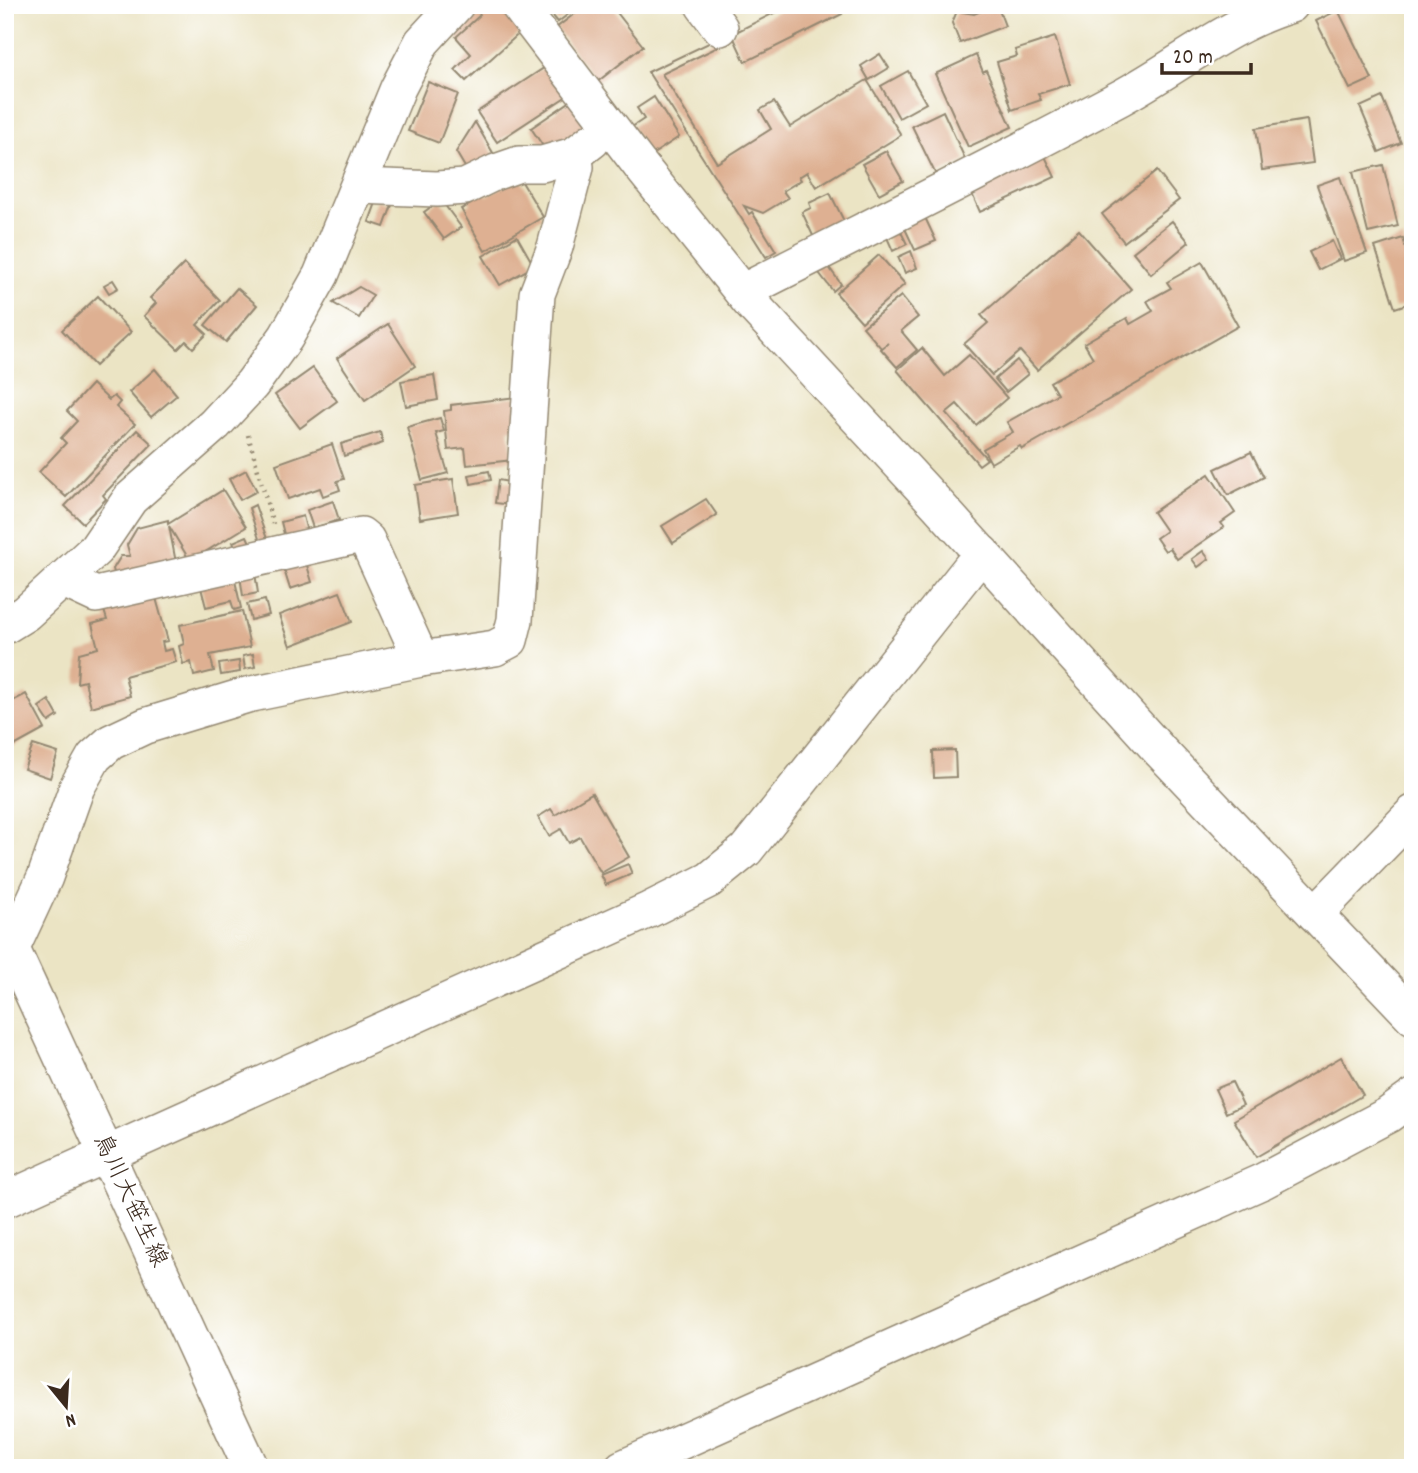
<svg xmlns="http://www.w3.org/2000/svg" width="1418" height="1473" viewBox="0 0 1418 1473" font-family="Dekko,'Klee One',sans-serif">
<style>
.building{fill:#deb092}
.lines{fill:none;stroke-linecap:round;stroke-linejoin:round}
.minor-casing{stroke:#938771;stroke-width:38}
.path{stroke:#938771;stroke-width:4.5;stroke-dasharray:2 5;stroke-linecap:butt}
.minor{stroke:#fff;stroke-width:35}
.labels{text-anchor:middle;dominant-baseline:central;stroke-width:6;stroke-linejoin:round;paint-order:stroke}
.street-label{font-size:24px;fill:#3b2a1e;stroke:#fff}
</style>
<rect width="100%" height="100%" fill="#fff"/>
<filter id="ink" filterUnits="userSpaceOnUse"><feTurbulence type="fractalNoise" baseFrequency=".0143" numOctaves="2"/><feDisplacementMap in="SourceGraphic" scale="14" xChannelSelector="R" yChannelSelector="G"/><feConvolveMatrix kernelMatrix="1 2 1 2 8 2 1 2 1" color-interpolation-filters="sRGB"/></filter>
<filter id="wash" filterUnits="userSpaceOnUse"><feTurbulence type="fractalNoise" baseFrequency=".00686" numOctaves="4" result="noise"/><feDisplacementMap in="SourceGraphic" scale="28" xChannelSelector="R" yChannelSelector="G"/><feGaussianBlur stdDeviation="1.57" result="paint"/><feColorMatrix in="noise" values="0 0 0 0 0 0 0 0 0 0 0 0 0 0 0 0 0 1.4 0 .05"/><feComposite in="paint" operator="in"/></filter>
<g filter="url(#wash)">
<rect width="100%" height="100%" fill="#ebe4c4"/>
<g id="blocks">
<g class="building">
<polygon points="487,5 496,12 503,6 523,30 466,81 455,70 471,54 456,37 480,15 479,13"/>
<polygon points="540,5 572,5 575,9 558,22 548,10 545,12"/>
<polygon points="586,5 611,5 643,46 597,82 556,28"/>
<polygon points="790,5 837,5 842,14 745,62 732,34"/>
<polygon points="997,5 1005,26 960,43 952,23 957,11 974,14"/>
<polygon points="1338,10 1372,79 1350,89 1316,21"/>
<polygon points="1055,37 1070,84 1038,94 1041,100 1012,110 997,62 1017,56 1015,50"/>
<polygon points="715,40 718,47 662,74 717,163 771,129 760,110 774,102 790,127 867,80 901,135 816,187 807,172 799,177 801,180 783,191 788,198 763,213 744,206 749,214 752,212 776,251 766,257 648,72"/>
<polygon points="880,54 889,68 869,80 861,66"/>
<polygon points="976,55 983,72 986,70 1012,127 968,147 935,74"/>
<polygon points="550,64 570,94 497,142 477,112"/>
<polygon points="908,71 926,103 899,118 881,86"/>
<polygon points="428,82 458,94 439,143 408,131"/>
<polygon points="654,97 679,137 650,156 632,127 644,119 637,108"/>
<polygon points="1382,97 1401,143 1379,152 1360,107"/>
<polygon points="571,101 587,125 547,152 531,128"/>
<polygon points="943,111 966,161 936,175 912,126"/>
<polygon points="1307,120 1313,163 1262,170 1256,128"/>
<polygon points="475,122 496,158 469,174 456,152"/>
<polygon points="1042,150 1055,177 980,212 968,185"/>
<polygon points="886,151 903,181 879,194 862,164"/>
<polygon points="1383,165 1398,226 1368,233 1353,172"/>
<polygon points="1157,171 1179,200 1124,242 1102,214"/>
<polygon points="519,177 543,217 485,251 461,209 471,204 467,197 483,188 487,196"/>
<polygon points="1340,177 1367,253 1344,261 1317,185"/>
<polygon points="830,193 845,223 814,238 802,212 811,208 809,203"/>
<polygon points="377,200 392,205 384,227 369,222"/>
<polygon points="441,200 461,227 444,239 424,212"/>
<polygon points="922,211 936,241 915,250 901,220"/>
<polygon points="1172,221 1189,242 1151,274 1133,252"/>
<polygon points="898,226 907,244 893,251 885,233"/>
<polygon points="1079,230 1131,289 1037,370 1020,351 992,375 964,344 988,323 981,315"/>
<polygon points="517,236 534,266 500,285 483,256"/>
<polygon points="1403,238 1406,249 1413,247 1413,302 1395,308 1375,247"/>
<polygon points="1332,241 1340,259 1318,270 1309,252"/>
<polygon points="911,251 917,268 905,273 898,257"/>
<polygon points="879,255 905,284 862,322 836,293"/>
<polygon points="1202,262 1238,326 1022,449 1020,446 991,463 983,449 1013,432 1007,422 1057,394 1050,382 1093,358 1084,343 1127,318 1130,324 1153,311 1147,301 1171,288 1167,282"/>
<polygon points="184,264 220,300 197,325 207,334 193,348 186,341 178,349 144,316 156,303 150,298"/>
<polygon points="813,265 828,266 841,284 833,291"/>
<polygon points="113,280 118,288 109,293 104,285"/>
<polygon points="359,287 373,295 359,318 333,303"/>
<polygon points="237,288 257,305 226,342 205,325"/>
<polygon points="98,296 131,332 95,366 62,330"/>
<polygon points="901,296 918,317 901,331 917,350 897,367 881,349 888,343 881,348 863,327"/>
<polygon points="388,324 415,366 365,400 337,358"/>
<polygon points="922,348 945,376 969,355 1007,398 976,425 957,404 946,413 987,459 979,465 897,370"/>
<polygon points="1017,360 1028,374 1006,392 995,379"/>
<polygon points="313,368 337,401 300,428 275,395"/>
<polygon points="155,369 177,395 151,417 129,392"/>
<polygon points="434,375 438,400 406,406 401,381"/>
<polygon points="92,384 109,400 114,396 120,402 116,407 135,424 66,497 39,472 66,443 61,438 77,421 67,411"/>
<polygon points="516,397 519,428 509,429 513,460 467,465 465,448 448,450 444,411 451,410 451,405"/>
<polygon points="440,418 444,431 436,433 448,473 422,480 407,427"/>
<polygon points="137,430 152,444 103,495 106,499 83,523 65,506"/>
<polygon points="380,432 383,443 344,456 341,444"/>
<polygon points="332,444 344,479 337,481 340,490 323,496 320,488 288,499 276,464"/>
<polygon points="1251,452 1264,477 1228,495 1215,469"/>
<polygon points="246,470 257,491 240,500 229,479"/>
<polygon points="489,471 491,480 471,484 469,475"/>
<polygon points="1209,474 1235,513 1221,523 1224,527 1177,559 1170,548 1165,551 1156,538 1166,531 1153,512"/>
<polygon points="453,479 458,513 420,519 415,485"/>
<polygon points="498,480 514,483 510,505 495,503"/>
<polygon points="223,490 246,527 190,561 169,526 177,568 116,581 113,569 121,556 130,556 127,545 137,528 168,520 168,524"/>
<polygon points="706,499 717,515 673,543 662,526"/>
<polygon points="333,501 339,520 313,528 307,510"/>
<polygon points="255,505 267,539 260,542 249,508"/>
<polygon points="303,516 307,532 285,538 281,522"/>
<polygon points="247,536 251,545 237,551 233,542"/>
<polygon points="1203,551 1209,559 1198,567 1192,559"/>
<polygon points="303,552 312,582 290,589 281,560"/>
<polygon points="255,573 258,593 243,596 240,576"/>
<polygon points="234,576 241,608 234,610 231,601 206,607 200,584"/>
<polygon points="340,592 352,622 290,646 279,615"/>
<polygon points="156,598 168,641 162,642 164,651 172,649 176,662 125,676 130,696 91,707 85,681 77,683 79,653 98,648 92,624 107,620 103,607"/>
<polygon points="265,600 269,615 251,620 247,604"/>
<polygon points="242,611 250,647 210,655 214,671 194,676 191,662 183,664 179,646 184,644 180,625"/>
<polygon points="253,654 255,667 245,669 243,656"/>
<polygon points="239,661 240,672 221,675 219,664"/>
<polygon points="26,694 45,729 5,751 5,705"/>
<polygon points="49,700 58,716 49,722 39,707"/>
<polygon points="33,745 58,753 50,778 24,769"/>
<polygon points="955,750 956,777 934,778 933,751"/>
<polygon points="592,793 629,857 601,873 580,837 569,843 561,829 549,836 538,817 551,809 555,815"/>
<polygon points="628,864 632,874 606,885 601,875"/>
<polygon points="1341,1057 1363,1095 1256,1157 1234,1120"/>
<polygon points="1232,1082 1243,1105 1226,1113 1215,1089"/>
</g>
</g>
</g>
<g filter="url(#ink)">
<use href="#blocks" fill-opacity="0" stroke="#938771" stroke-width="2"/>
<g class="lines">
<g class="minor-casing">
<g id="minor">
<polyline points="518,5 639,164 749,301 938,505 1161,752 1413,1017"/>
<polyline points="703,5 720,28"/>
<polyline points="359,186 437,189 465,187 496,172 519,164 542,164 574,155 592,141"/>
<path d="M742,292C868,228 995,165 1120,98C1178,67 1227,24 1291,5"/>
<polyline points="64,580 96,595 361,535 367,540 421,659"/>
<polyline points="5,626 26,613 96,549 130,499 215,424 252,384 286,337 321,275 398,88 422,42 456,5"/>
<polyline points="1315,914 1413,813"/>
<polyline points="5,934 251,1468"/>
<polyline points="12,948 45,877 77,787 94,757 111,742 145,726 247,695 421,659 495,648 510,640 515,620 537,294 555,247 576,167 574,155"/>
<polyline points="5,1200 649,910 709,880 746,850 982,553"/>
<polyline points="622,1468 1263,1181 1388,1115 1413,1097"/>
</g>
</g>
<polyline class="path" points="248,435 273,524"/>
<use href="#minor" class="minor"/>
</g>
</g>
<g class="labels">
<g class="street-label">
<text transform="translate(129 1201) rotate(65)">鳥川大笹生線</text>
</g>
</g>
<rect width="1418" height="1473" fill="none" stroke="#fff" stroke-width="28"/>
<g transform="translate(66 1406) rotate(162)" stroke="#ffffff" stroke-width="5" paint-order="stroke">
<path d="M0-5L12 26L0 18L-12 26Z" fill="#3b2a1e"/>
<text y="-10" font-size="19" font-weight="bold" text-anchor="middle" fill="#3b2a1e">N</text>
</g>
<path d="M1162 63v10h89v-10" fill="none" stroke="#3b2a1e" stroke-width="3.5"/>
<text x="1173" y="63" font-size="21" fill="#3b2a1e" stroke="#ffffff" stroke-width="5" paint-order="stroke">20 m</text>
</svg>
